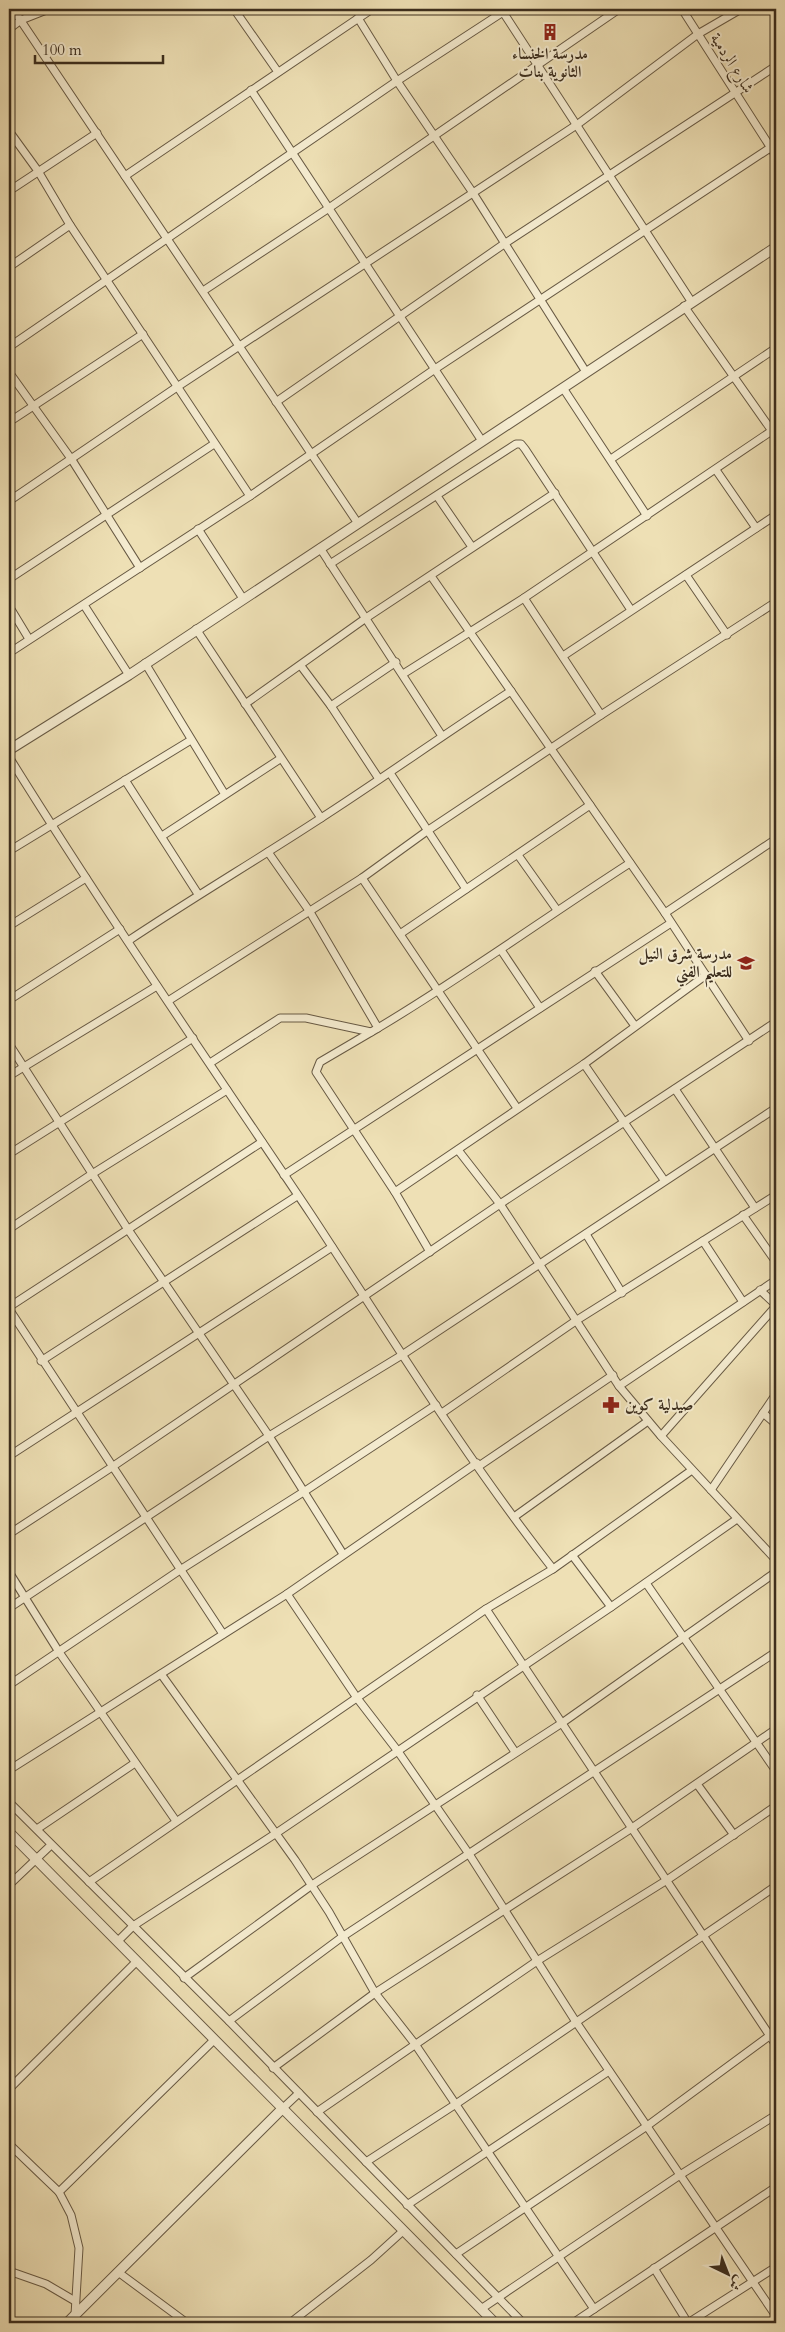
<svg xmlns="http://www.w3.org/2000/svg" width="785" height="2332" viewBox="0 0 785 2332" font-family="Cardo,Amiri,serif">
<style>
.lines{fill:none;stroke-linecap:round;stroke-linejoin:round}
.minor-casing{stroke:#685a44;stroke-width:9}
.tertiary-casing{stroke:#685a44;stroke-width:11}
.minor{stroke:#f4ebcf;stroke-width:7}
.tertiary{stroke:#f4ebcf;stroke-width:9}
.labels{text-anchor:middle;dominant-baseline:central;stroke-width:4;stroke-linejoin:round;paint-order:stroke}
.poi-label{font-size:16px;font-weight:bold;fill:#3c2e1e;stroke:#f4ebcf}
.street-label{font-size:16px;fill:#3c2e1e;stroke:#f4ebcf}
</style>
<rect width="100%" height="100%" fill="#eee0b5"/>
<filter id="stains"><feTurbulence type="fractalNoise" baseFrequency=".004" numOctaves="4"/><feColorMatrix values="0 0 0 0 .2 0 0 0 0 .09 0 0 0 0 .02 0 0 0 .5 -.17"/></filter>
<radialGradient id="worn" r=".72"><stop offset=".6" stop-color="#630" stop-opacity="0"/><stop offset="1" stop-color="#630" stop-opacity=".3"/></radialGradient>
<g class="lines">
<g class="minor-casing">
<g id="minor">
<polyline points="13,9 357,522"/>
<polyline points="234,9 278,72"/>
<polyline points="501,9 691,301"/>
<polyline points="682,9 776,156"/>
<polyline points="358,18 397,81 473,193 586,372"/>
<polyline points="9,29 21,20 49,9"/>
<polyline points="251,90 482,441"/>
<polyline points="9,131 38,171 70,225 250,496"/>
<polyline points="125,176 372,9"/>
<polyline points="9,191 97,133"/>
<polyline points="9,267 70,225"/>
<polyline points="203,291 329,208 619,9"/>
<polyline points="684,306 772,431"/>
<polyline points="9,347 397,81 503,12"/>
<polyline points="9,372 72,460 140,568"/>
<polyline points="563,388 647,516"/>
<polyline points="276,402 504,244 776,66"/>
<polyline points="9,422 143,334"/>
<polyline points="611,459 776,348"/>
<polyline points="716,470 756,528"/>
<polyline points="437,496 472,547"/>
<polyline points="9,501 177,387 578,124 698,34 741,9"/>
<polyline points="198,529 242,597"/>
<polyline points="320,548 442,736"/>
<polyline points="330,564 516,444 521,444 525,449 631,610"/>
<polyline points="686,575 727,635"/>
<polyline points="431,576 665,913 749,1041"/>
<polyline points="9,579 214,444"/>
<polyline points="524,598 601,715"/>
<polyline points="84,605 129,675"/>
<polyline points="9,606 29,639"/>
<polyline points="196,629 321,818"/>
<polyline points="9,653 250,496 435,369 776,144"/>
<polyline points="563,656 776,515"/>
<polyline points="145,663 224,793"/>
<polyline points="301,666 331,706 379,779"/>
<polyline points="403,674 524,598 776,428"/>
<polyline points="245,704 366,618 555,493"/>
<polyline points="331,706 396,662"/>
<path d="M9,757C106,913 210,1064 312,1216C390,1335 465,1457 553,1569L692,1470"/>
<polyline points="390,773 466,889"/>
<polyline points="125,780 198,894"/>
<polyline points="162,836 280,759"/>
<polyline points="9,851 191,740"/>
<polyline points="268,852 310,912 378,1028 320,1062 316,1072 395,1192 430,1252"/>
<polyline points="518,855 557,910"/>
<polyline points="362,878 517,1108"/>
<polyline points="665,913 776,839"/>
<polyline points="9,926 86,878"/>
<polyline points="400,934 590,805"/>
<path d="M128,941C191,899 255,861 318,820C383,778 446,733 511,691"/>
<polyline points="501,950 540,1008"/>
<polyline points="595,971 635,1026"/>
<polyline points="9,1000 120,929"/>
<polyline points="168,1001 362,878 427,831 601,715 776,602"/>
<path d="M378,1028C465,976 546,917 630,863"/>
<polyline points="9,1044 127,1228 269,1436 343,1554"/>
<polyline points="210,1063 280,1018 306,1018 371,1032"/>
<polyline points="584,1064 664,1180"/>
<polyline points="9,1076 157,986"/>
<polyline points="675,1089 755,1208"/>
<polyline points="458,1150 500,1204 619,1386"/>
<polyline points="9,1154 193,1038"/>
<polyline points="284,1175 671,923"/>
<polyline points="395,1192 584,1064 706,975"/>
<polyline points="743,1215 776,1262"/>
<polyline points="9,1229 92,1174 227,1090"/>
<polyline points="586,1234 622,1293"/>
<polyline points="703,1241 743,1302"/>
<polyline points="776,1280 619,1386 661,1436 776,1560"/>
<polyline points="760,1290 776,1305"/>
<polyline points="9,1307 262,1142"/>
<polyline points="9,1309 223,1634"/>
<polyline points="41,1361 297,1196"/>
<polyline points="442,1413 577,1320 776,1195"/>
<polyline points="763,1413 776,1424"/>
<polyline points="661,1436 776,1306"/>
<polyline points="9,1456 332,1247"/>
<polyline points="479,1466 613,1375"/>
<polyline points="711,1490 776,1394"/>
<polyline points="514,1517 648,1421"/>
<polyline points="9,1534 112,1467 500,1204 776,1022"/>
<polyline points="572,1555 611,1607"/>
<polyline points="9,1572 59,1652 176,1821"/>
<polyline points="646,1583 776,1771"/>
<polyline points="287,1594 357,1698 397,1750 469,1854 576,2022 776,2316"/>
<polyline points="9,1608 269,1436 402,1355 776,1108"/>
<polyline points="486,1609 776,2045"/>
<polyline points="161,1674 295,1860 329,1912 375,1993 415,2044 594,2309"/>
<polyline points="9,1685 180,1570 305,1491 436,1405"/>
<polyline points="477,1695 515,1752"/>
<polyline points="9,1770 287,1594 477,1463"/>
<polyline points="697,1784 734,1835"/>
<polyline points="9,1802 229,2021 523,2323"/>
<polyline points="37,1829 135,1763"/>
<polyline points="89,1882 486,1609 553,1569"/>
<polyline points="9,1885 51,1845"/>
<polyline points="118,1941 133,1926 275,1834 611,1607 737,1519"/>
<polyline points="184,1978 312,1885 562,1723 776,1572"/>
<polyline points="229,2021 342,1937 776,1652"/>
<polyline points="273,2068 375,1993 632,1828 776,1729"/>
<polyline points="9,2089 137,1961"/>
<polyline points="282,2109 299,2093"/>
<polyline points="317,2112 537,1961 667,1880 776,1806"/>
<polyline points="9,2144 59,2192 71,2215 79,2248 75,2315"/>
<polyline points="366,2162 456,2104 776,1886"/>
<polyline points="59,2192 214,2040"/>
<polyline points="407,2205 609,2071"/>
<polyline points="456,2254 647,2126 776,2031"/>
<polyline points="654,2268 688,2323"/>
<polyline points="9,2271 46,2284 75,2301"/>
<polyline points="118,2272 187,2323"/>
<polyline points="481,2309 680,2175 776,2115"/>
<polyline points="290,2323 371,2260 403,2231"/>
<polyline points="573,2323 776,2187"/>
<polyline points="688,2323 776,2267"/>
</g>
</g>
<g class="tertiary-casing">
<g id="tertiary">
<polyline points="9,750 129,675 776,247"/>
<polyline points="9,1832 495,2323"/>
<polyline points="67,2323 282,2109"/>
</g>
</g>
<use href="#minor" class="minor"/>
<use href="#tertiary" class="tertiary"/>
</g>
<defs>
<g id="building-bare" transform="scale(1.35)"><path d="M-4-6H4V6H1V3H-1V6H-4ZM-2.5-4.3h1.7v1.8h-1.7ZM.8-4.3h1.7v1.8H.8ZM-2.5-1h1.7V.8h-1.7ZM.8-1h1.7V.8H.8Z" fill="#8f2418" stroke="#f4ebcf" stroke-width="2.5" paint-order="stroke"/></g>
<g id="school-bare" transform="scale(1.35)"><path d="M0-5L7-2L0 1L-7-2ZM-4 1L0 2.5L4 1V4Q0 6-4 4Z" fill="#8f2418" stroke="#f4ebcf" stroke-width="2.5" paint-order="stroke"/></g>
<g id="pharmacy-bare" transform="scale(1.35)"><path d="M-2-6h4v4h4v4h-4v4h-4v-4h-4v-4h4Z" fill="#8f2418" stroke="#f4ebcf" stroke-width="2.5" paint-order="stroke"/></g>
</defs>
<g fill-rule="evenodd">
<use href="#building-bare" x="550" y="32"/>
<use href="#school-bare" x="746" y="963"/>
<use href="#pharmacy-bare" x="611" y="1405"/>
</g>
<g class="labels">
<g class="poi-label">
<text x="550" y="54">مدرسة الخنساء<tspan x="550" dy="18">الثانوية بنات</tspan></text>
<text x="732" y="954" text-anchor="end">مدرسة شرق النيل<tspan x="732" dy="18">للتعليم الفني</tspan></text>
<text x="625" y="1405" text-anchor="start">صيدلية كوين</text>
</g>
<g class="street-label">
<text transform="translate(732 63) rotate(58)">شارع الردمية</text>
</g>
</g>
<rect width="785" height="2332" fill="none" stroke="#eee0b5" stroke-width="30"/>
<rect x="10" y="10" width="765" height="2312" fill="none" stroke="#3c2e1e" stroke-width="2.5"/>
<rect x="15" y="15" width="755" height="2302" fill="none" stroke="#3c2e1e"/>
<g transform="translate(728 2274) rotate(137)" stroke="#f4ebcf" stroke-width="4" paint-order="stroke">
<path d="M0-4L9 19L0 12L-9 19Z" fill="#3c2e1e"/>
<text y="-8" font-size="14" font-weight="bold" text-anchor="middle" fill="#3c2e1e">ش</text>
</g>
<path d="M35 55v8h128v-8" fill="none" stroke="#3c2e1e" stroke-width="2.5"/>
<text x="42" y="55" font-size="15" fill="#3c2e1e" stroke="#f4ebcf" stroke-width="4" paint-order="stroke">100 m</text>
<rect width="100%" height="100%" filter="url(#stains)"/>
<rect width="100%" height="100%" fill="url(#worn)"/>
</svg>
